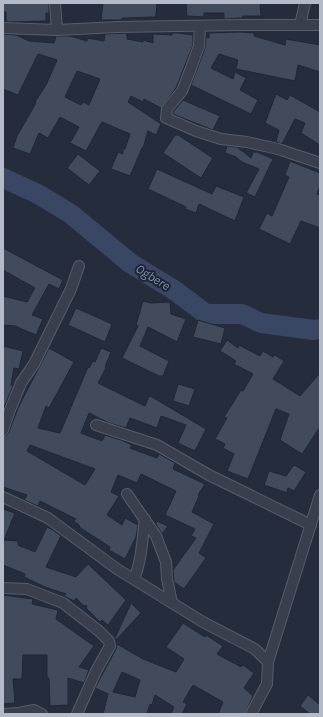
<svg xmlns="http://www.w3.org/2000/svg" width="323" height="717" viewBox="0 0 323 717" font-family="Karla,sans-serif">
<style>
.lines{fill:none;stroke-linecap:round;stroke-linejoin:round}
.river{stroke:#394764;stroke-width:20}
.building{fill:#414b5c;stroke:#202634;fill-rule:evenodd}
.street-casing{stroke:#575d6b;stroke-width:12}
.street{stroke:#393f4d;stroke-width:10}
.labels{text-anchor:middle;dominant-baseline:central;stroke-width:4;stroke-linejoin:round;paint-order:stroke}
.water-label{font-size:13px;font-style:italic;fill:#7d8eaf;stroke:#1e2432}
</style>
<rect width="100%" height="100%" fill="#252d3d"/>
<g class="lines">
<polyline class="river" points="3,178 38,194 71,214 130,263 174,290 206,314 242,314 261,323 314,330 320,329"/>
</g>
<g class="building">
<polygon points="3,3 49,3 49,13 46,13 46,21 6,22 6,12 3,12"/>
<polygon points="103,3 157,3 156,15 155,17 122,18 122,20 101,20"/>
<polygon points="186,3 260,3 261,16 243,16 242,18 224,19 224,13 204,13 204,17 187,16"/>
<polygon points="240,32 254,33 254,36 285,45 286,39 320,45 320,72 298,65 295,81 236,69 238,60 219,54 211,68 233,79 235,72 246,78 240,90 258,100 251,114 191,85 205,48 206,37 209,38 209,33"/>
<path d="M125,33L127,35V39L143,42V40L153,43V34L172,35V33H178L193,35V45L176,88L161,108L144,99L143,102L131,96L128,102L161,124L156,135L148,131L143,148H142L130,176L111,169L118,152L123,154V149H125L130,134L102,122L86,151L70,143L79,127L60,117L48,138L39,133L30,154L13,148L17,136L36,103L35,102L46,85L57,60L38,54L18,95L3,89V34L16,35L29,41L54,43L56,36H70L87,41V38L104,41L105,34ZM77,71L100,79L89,105L83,102L81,105L65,97Z"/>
<polygon points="276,94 287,100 290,95 320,112 320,145 301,133 305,123 295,119 282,144 276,142 279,130 265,123"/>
<polygon points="183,100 220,116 213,130 173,114 173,112"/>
<polygon points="175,135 178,135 213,158 201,178 163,153"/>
<polygon points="227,146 237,147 251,158 253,152 257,152 273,159 255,197 246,193 259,169 242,162 236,157 225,153"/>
<polygon points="78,154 100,171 89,185 67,168"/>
<polygon points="290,161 320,173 320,185 317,194 320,195 320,228 301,221 290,244 259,229 267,213 272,216 289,177 285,175"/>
<polygon points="157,169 212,194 216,186 244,197 235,221 199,204 196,213 185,209 186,207 148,189"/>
<polygon points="3,248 63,280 59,289 49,284 32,315 43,319 36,335 15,326 3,325 3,296 27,302 35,288 3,270"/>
<polygon points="143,301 151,303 170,302 171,314 186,319 177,342 148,327 140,346 169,361 163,376 159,376 122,358 138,326 136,325"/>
<polygon points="76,308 112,324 105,342 68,325"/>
<polygon points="198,320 225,328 221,344 193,337"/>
<polygon points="227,340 238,348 239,345 260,356 263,351 273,357 275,355 284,361 273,379 300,396 320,373 320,427 302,454 280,440 289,414 276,409 248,479 227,471 234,454 223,448 225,444 215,439 227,418 224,417 241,390 243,391 253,374 234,364 236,361 220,351"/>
<polygon points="3,346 23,351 19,369 14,368 11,385 13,386 3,410"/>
<path d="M49,348L74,362L49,408L46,406L38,428L60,433L88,367L89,368L93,361L95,362L101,348L111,352L105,367L106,368L98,383L145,406L149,396L152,397L206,429L195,451L178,443L186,425L161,416L157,428L130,418L126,428L109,423L89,413L81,433L102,441L105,435L121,440L132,445L130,448L157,458L159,454L175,463L173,469L205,484L198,495L199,496L192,512L214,524L199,553L206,558L184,589L174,582L173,570L196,538L191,536L195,529L165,515L176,491L141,474L137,483L118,475L111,492L119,496L107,515L122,525L125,518L138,525L136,537L125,559L109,550L110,547L79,527L80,526L74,521L76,519L40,501L38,506L24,500L27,495L3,487V436L7,435L9,432L18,408ZM30,445L95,469L85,485L27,451Z"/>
<polygon points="178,384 195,389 189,406 173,401"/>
<polygon points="294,465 306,472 294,491 288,488 287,493 264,485 269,471 286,476"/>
<polygon points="3,509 15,513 4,540 18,541 18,545 35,552 47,527 53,530 61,536 46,567 76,577 88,564 126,600 108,625 102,620 100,622 86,608 87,606 83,605 76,598 74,601 64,596 66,594 45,587 24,577 25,574 3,565"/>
<polygon points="157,521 168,526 162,534 156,524"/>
<polygon points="3,595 33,599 32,604 58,610 56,619 94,646 79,667 89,670 84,683 68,678 68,705 50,706 49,678 47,678 47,655 23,655 22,679 13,679 15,703 3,704"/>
<polygon points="131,603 141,613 116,640 115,638"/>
<path d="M183,623L205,637L206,635L223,646L217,654L241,667L243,665L254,673L244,688L253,696L245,714H218L223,702L193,685L183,702L187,704L182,714H171L174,707L155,695L152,705L150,704L147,714H103L108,694L95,688L116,649L117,644L143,659L176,672L184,659L166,647ZM122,672L140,680L135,697L113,692Z"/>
<polygon points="308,695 320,705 320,714 310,714 300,706"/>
</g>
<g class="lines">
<g class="street-casing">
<g id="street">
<polyline points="55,3 57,30"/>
<polyline points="300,25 305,3"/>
<polyline points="200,26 199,46 191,68 182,91 167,109 166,118 196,131 221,139 247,142 278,149 320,163"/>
<polyline points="3,28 57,30 118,27 240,25 320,25"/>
<polyline points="96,425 157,445 209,475 311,525"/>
<polyline points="3,430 10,410 21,383 34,364 71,289 79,266"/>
<polyline points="127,494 156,536 166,562 167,579 172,603"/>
<polyline points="3,497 48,518 117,569 203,622 255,649 268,662"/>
<path d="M134,579C142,560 142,540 145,519"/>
<polyline points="3,588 27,589 63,603 99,631 109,641 110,646 96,671 77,714"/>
<polyline points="3,714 19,713 34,710 42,714"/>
<polyline points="251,714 267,684 268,662 320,495"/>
</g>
</g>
<use href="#street" class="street"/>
</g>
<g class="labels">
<g class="water-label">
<text transform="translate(153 277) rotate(32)">Ogbere</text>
</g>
</g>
<rect width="323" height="717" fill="none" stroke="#b4bac8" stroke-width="8"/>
</svg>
